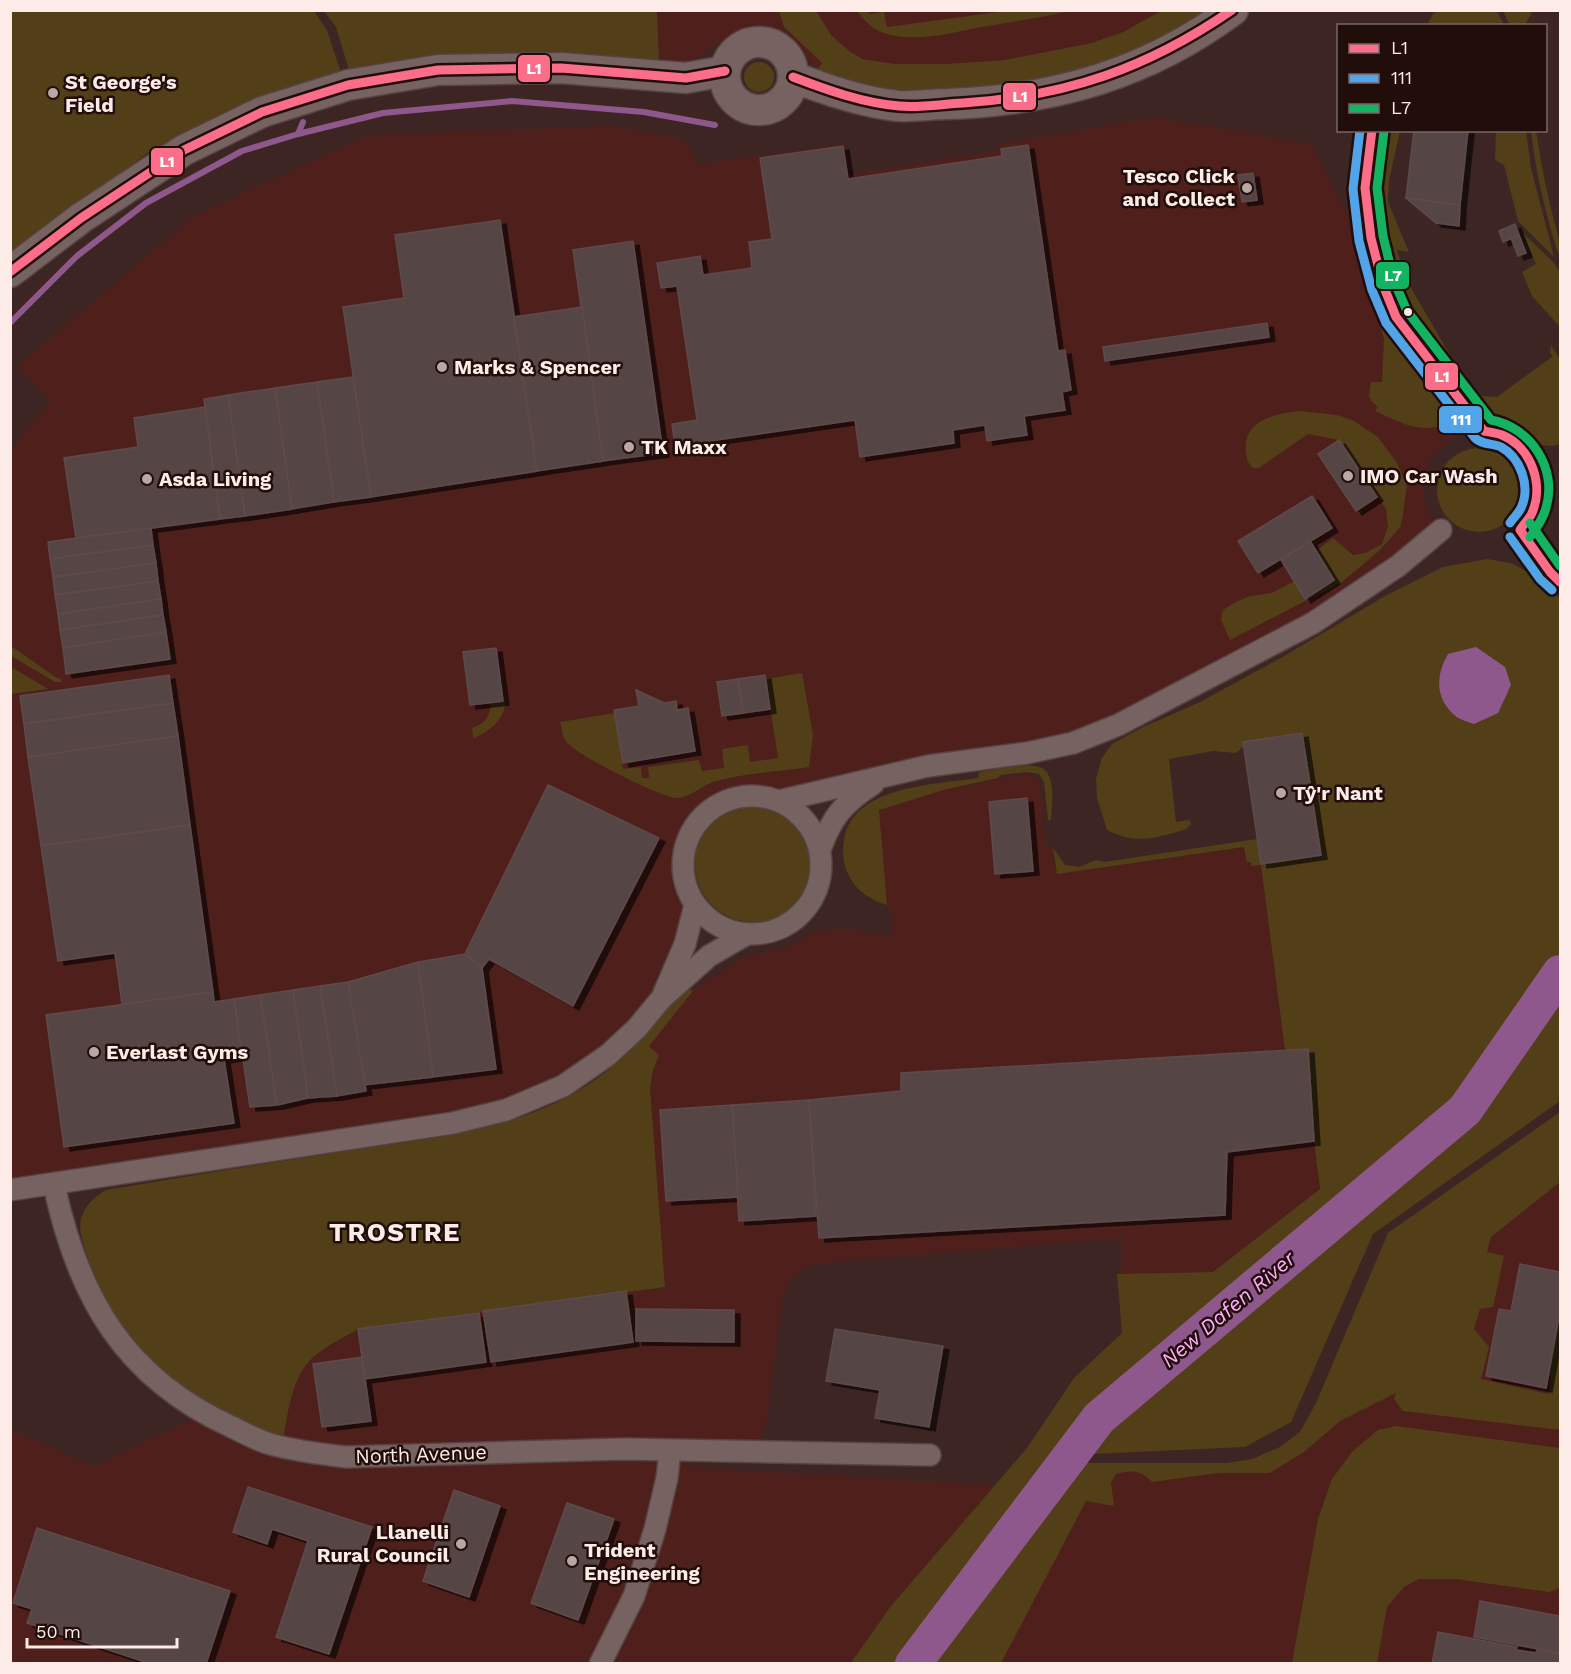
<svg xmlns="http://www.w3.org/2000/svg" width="1571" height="1674" viewBox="0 0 1571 1674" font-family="'Work Sans',sans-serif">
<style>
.built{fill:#4f1f1b}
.green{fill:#523f18}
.water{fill:#8f588c}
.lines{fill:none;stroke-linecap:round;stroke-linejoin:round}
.stream{stroke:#8f588c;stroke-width:6}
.river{stroke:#8f588c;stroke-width:36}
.building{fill:#574444;stroke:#5f4a4b;stroke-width:1.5;filter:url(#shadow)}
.minor-casing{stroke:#564342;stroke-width:24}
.secondary-casing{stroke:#564342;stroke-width:33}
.minor{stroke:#766361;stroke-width:21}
.secondary{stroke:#766361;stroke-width:30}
.bus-1-casing{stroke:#210e0b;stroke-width:14}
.bus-2-casing{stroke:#210e0b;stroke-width:14}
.bus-3-casing{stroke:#210e0b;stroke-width:14}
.bus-1{stroke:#fb6d88;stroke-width:9}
.bus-2{stroke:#53a3e8;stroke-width:9}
.bus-3{stroke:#13b361;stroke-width:9}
.poi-dot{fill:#baa6a3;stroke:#210e0b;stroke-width:2}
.bus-dot{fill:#fdebe8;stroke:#210e0b;stroke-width:2}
.labels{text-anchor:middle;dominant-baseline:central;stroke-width:5;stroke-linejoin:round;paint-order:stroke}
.poi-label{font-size:20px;font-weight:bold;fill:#fdebe8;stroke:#210e0b;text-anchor:start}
.street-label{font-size:20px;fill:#fdebe8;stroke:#210e0b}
.water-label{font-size:21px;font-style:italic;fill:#ffadfe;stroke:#210e0b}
.district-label{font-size:26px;font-weight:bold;letter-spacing:1.5px;fill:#fdebe8;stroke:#210e0b}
.line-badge{stroke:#210e0b;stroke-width:2}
.badge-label{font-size:16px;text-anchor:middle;font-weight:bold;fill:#fff}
</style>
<defs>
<filter id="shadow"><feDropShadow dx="6" dy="4" stdDeviation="0" flood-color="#0009"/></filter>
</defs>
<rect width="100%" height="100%" fill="#3d2523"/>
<g class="built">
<polygon points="657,11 1205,11 1181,31 1098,64 852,85 818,69 780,35 759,32 738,34 725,39 692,61 659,65"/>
<polygon points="1153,117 1312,144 1383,285 1396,317 1484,431 1473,431 1451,439 1434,454 1427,467 1423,482 1424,497 1428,512 1435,524 1400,565 1118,725 779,801 761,796 741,796 722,801 706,812 693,827 685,846 682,866 685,887 695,905 637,1028 506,1110 11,1190 11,451 22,434 51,402 18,366 194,216 368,135 609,126 681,138 699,164 845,144 852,174 996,151 999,144"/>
<polygon points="1026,774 1034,777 1040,783 1046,845 1053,848 1057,874 1245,847 1251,862 1261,864 1285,1050 1308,1049 1314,1141 1320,1189 1213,1272 1122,1274 1122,1238 820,1263 805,1268 790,1280 782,1300 767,1417 762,1435 755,1444 627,1450 697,1468 995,1485 891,1606 850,1663 11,1663 10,1429 95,1466 203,1414 281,1446 290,1405 299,1373 317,1354 358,1329 626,1291 665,1289 650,1087 653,1070 659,1055 649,1046 694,989 742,958 786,948 816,931 845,928 891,936 891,912 887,905 879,809 947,789"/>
<polygon points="1560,1182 1560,1663 956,1664 1094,1463 1254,1464 1452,1365 1491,1236"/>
</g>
<g class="green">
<polygon points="11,11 314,11 327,30 341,73 242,109 150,151 11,258"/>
<polygon points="324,11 657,11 659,65 349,70 336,27"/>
<polygon points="779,11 816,11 831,35 849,51 862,59 895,64 946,64 1005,60 1092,43 1123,32 1161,11 1205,11 1181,31 1098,64 1021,88 937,93 852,85 818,69 822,63 784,27"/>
<path d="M857,11H867L870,14L884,12L887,27L1006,11H1069C1040,18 1011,22 982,27C949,33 914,44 881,32C871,28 863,19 857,11Z"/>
<polygon points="1437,11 1497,11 1504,25 1427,25 1433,14"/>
<polygon points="1503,11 1531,11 1531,14 1525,25 1510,25"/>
<circle cx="759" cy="77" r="15"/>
<path d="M1385,131H1400L1389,181L1388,202L1409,252L1397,250L1405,275L1394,277C1378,230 1374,180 1385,131Z"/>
<polygon points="1496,131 1526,131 1531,168 1554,257 1518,221 1504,165 1495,160"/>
<path d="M1531,131H1536C1540,155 1544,180 1550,204C1554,224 1561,238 1560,259C1546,217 1536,174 1531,131Z"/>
<polygon points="1522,232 1554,263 1560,272 1560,327 1532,296 1522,272 1536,264"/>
<path d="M1407,281L1462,376L1482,396L1497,397L1553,356L1550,353L1551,345L1560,359V444C1543,450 1533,441 1519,431C1505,422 1489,415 1476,403C1441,372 1417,325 1397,284Z"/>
<path d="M1386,309L1406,342L1465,420C1420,433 1417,430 1375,411L1378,407L1371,401L1369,396L1371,382H1382L1384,339L1379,323Z"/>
<path d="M1301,411L1337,415L1354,421L1378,437L1397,463L1407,486L1401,526L1379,551L1342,582L1230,640L1221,620L1223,610L1234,603L1250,596L1272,593L1294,581L1305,598L1334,580L1316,551L1333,538L1353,555L1365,553L1382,544L1388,527L1386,509L1339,440L1308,434L1259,468H1253C1247,462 1247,460 1246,451C1243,420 1276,413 1301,411Z"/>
<circle cx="1479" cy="490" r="42"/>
<path d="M1487,559L1511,563L1535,576L1560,598V1101L1373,1234L1291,1422L1245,1447L1092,1454H1055L897,1663L850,1664L891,1606L1027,1448L1074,1378L1122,1333L1117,1274L1213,1272L1320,1189L1314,1141L1308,1050H1285L1261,865L1251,866V862H1247L1244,847L1057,874L1053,848L1065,865L1079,867L1096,860L1104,862L1257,839L1261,864L1320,855L1302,734L1243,742V747L1236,753L1213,751L1169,759L1176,822L1189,820L1191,824L1186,829C1158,838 1135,845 1107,830L1097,798L1096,779L1102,758L1112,744L1143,727L1198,703L1286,655L1385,596L1443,567Z"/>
<polygon points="11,646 57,678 60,678 62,682 55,682 11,656"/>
<polygon points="13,668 48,689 11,694 11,671"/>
<path d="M802,673L813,735L809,767C777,772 744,773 713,782C700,786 689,799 675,798C659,796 571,753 565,740C562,735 562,727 560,722L615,713L623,769L641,767L642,778H649L648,767L699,760L702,771L724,768L722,749L748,745L750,762L778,758L766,679Z"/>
<path d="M505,701C506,719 488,733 473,738L472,728C486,723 490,717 491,702Z"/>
<path d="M1020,765C1026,766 1034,765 1039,767C1057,772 1052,805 1051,820H1048L1044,782L1039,774L1027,772L1000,775L998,778L947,789L879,810L887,905C867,899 851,887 845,866C842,856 843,849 844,839C854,785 935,785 978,778L979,772Z"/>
<circle cx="753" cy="864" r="58"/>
<path d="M685,986L693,991L649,1046L659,1055L653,1070L650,1087L665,1287L358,1329C345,1337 330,1344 317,1354C293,1373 289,1406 284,1435C247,1429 200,1402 171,1378C132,1344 103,1304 87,1255C83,1243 77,1228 82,1216C86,1204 96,1196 106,1190C188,1176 270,1163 353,1150C425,1139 502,1132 567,1097C616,1072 653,1029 685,986Z"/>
<path d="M1560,1112V1182L1491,1237L1487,1252L1504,1256L1493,1307L1480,1309L1474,1329L1489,1347L1481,1379L1549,1394L1551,1377L1548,1375L1560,1311V1430L1403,1411L1394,1399L1396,1393L1340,1421L1304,1452L1270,1473H1218L1152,1482C1140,1470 1132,1470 1116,1474L1111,1483L1114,1506L1086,1501L1001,1663L920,1664L1075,1463H1227L1252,1459L1280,1447L1300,1432L1316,1403L1388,1233Z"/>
<polygon points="1396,1426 1560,1448 1560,1588 1549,1592 1455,1579 1419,1579 1404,1587 1387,1607 1377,1663 1292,1663 1318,1519 1332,1479 1353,1451 1378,1430"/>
</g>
<path class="water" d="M1476,647L1505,667L1511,685L1498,713L1474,724C1468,722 1458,719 1453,714C1435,696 1436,675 1448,654Z"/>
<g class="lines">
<g class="stream">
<polyline points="298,134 303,122"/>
<polyline points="10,323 77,256 146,203 242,151 298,134 383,113 512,101 644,112 715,125"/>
</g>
<polyline class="river" points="913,1664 1099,1418 1465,1110 1560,973"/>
</g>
<g class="building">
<polygon points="1414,130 1468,130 1460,205 1406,198"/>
<polygon points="1028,145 1058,351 1065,350 1071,390 1062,392 1065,410 1024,416 1027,435 987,441 985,425 953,430 954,443 860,457 855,420 675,446 672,424 697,420 677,286 661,288 657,263 700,256 703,275 752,268 749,242 772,239 760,158 843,146 848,179 1002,156 1001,149"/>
<polygon points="1253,173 1257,200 1242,202 1238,175"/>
<polygon points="1406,198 1460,205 1459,226 1436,223"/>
<polygon points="500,220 537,471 371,497 343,307 404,298 395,235"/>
<polygon points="1515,224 1519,235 1503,242 1499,231"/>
<polygon points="1519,235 1526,253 1518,256 1511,238"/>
<polygon points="633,241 663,453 603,461 573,250"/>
<polygon points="582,307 603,461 537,471 514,317"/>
<polygon points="1267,323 1269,337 1105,361 1103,347"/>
<polygon points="353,377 371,497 334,502 317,382"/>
<polygon points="317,382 334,502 292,509 275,388"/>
<polygon points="275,388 292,509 245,516 228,395"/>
<polygon points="228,395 245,516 220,519 204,399"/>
<polygon points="205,407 220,519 76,538 64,458 138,447 134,418"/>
<polygon points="1339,440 1377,497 1356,511 1318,454"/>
<polygon points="1312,496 1332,528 1258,573 1238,541"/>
<polygon points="151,528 153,545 50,559 48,542"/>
<polygon points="1310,541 1334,580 1305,599 1281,560"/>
<polygon points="153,545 156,563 53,577 50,559"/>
<polygon points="156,563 158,581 55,595 53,577"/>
<polygon points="158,581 161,599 58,614 55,595"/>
<polygon points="161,599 163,615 60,630 58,614"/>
<polygon points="163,615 166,632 63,648 60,630"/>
<polygon points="166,632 170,659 66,674 63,648"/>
<polygon points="496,648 503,701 470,705 463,652"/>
<polygon points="169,675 173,703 24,724 20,696"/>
<polygon points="765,675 770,709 743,713 738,679"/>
<polygon points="738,679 743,713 722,716 717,682"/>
<polygon points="636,690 664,703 676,701 677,710 688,708 695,751 623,763 614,710 639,706"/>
<polygon points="173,703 178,736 28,757 24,724"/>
<polygon points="1302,733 1321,855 1261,864 1243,742"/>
<polygon points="178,736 190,825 41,846 28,757"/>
<polygon points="548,785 659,838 573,1006 489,959 482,968 465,954"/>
<polygon points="1027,798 1033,871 995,874 989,802"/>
<polygon points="190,825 213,992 122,1004 115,953 58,961 41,846"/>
<polygon points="465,954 482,968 496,1069 433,1077 418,962"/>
<polygon points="418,962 433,1077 364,1085 348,982"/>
<polygon points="348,982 366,1091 337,1096 320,986"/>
<polygon points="320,986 337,1096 308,1098 293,990"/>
<polygon points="293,990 308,1098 277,1105 260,995"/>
<polygon points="213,992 214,1002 234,999 242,1056 224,1059 234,1123 64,1147 46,1015"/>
<polygon points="260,995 277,1105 250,1107 234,999"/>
<polygon points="1308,1049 1314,1141 1227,1152 1225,1215 819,1238 809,1100 901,1091 901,1073"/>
<polygon points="809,1100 816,1216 739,1221 732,1105"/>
<polygon points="732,1105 738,1197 666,1201 660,1110"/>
<polygon points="1520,1264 1560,1272 1560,1311 1546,1388 1486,1376 1499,1309 1511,1311"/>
<polygon points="626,1291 633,1342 491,1362 483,1311"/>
<polygon points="636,1309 734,1310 734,1342 636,1341"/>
<polygon points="479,1313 486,1362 365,1379 358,1329"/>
<polygon points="835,1329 943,1346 929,1427 875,1418 880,1390 826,1381"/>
<polygon points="362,1357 371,1421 322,1427 313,1364"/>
<polygon points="248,1487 372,1527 329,1654 276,1637 308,1541 272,1529 267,1544 233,1532"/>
<polygon points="454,1490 500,1506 469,1597 423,1581"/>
<polygon points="567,1503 614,1519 578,1620 531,1603"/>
<polygon points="37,1528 230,1591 206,1664 151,1664 27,1623 32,1609 13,1603"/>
<polygon points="1480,1601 1560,1616 1560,1653 1474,1637"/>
<polygon points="1438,1632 1517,1647 1516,1650 1536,1653 1537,1650 1560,1654 1560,1664 1432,1664"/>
</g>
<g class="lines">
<g class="minor-casing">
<g id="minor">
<circle cx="752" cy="865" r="69"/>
<polyline points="779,801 928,766 1027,753 1073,743 1118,725 1313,623 1398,566 1441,530"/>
<path d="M820,850C832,816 844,803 873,784"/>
<polyline points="664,993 685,944 695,905"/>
<path d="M54,1185C78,1297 124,1378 232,1427C244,1433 257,1440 270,1444C295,1451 320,1454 346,1457L624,1449L930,1455"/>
<polyline points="10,1190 453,1123 506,1110 563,1086 608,1055 637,1028 661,999 709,956 747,934"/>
<polyline points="600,1664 634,1596 655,1529 667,1478 670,1451"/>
</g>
</g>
<g class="secondary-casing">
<g id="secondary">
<circle cx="759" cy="76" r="34"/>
<path d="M793,77C827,90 862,102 898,106C915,107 932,104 948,104C1055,100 1147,74 1233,10"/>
<polyline points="10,272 81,218 184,150 262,112 348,85 438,70 561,68 686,78 725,71"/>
</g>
</g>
<use href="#minor" class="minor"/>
<use href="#secondary" class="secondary"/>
<g class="bus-1-casing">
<g id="bus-1">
<path d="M793,77C827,90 863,103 899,106C920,108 942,104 963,103C1067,96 1146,69 1232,10"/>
<path d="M1372,130L1365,188L1371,238L1383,285L1396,317L1484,431C1490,432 1497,433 1502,435C1532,447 1545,487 1531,515C1528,520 1523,525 1520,530L1550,572L1560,582"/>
<polyline points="10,272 81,218 184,150 262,112 348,85 438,70 561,68 686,78 725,71"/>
</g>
</g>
<g class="bus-2-casing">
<g id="bus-2">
<path d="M1360,130L1353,189L1359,241L1372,290L1386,323L1475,438C1482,445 1492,443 1501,447C1521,458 1531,487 1521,508C1518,514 1513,518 1510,523"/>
<polyline points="1510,537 1540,579 1552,590"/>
</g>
</g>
<g class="bus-3-casing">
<g id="bus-3">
<path d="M1384,131L1377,188L1383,236L1394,281L1407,311L1491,420C1530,427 1558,468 1546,508C1543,519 1537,527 1530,537"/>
<polyline points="1530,523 1560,566"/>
</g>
</g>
<use href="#bus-1" class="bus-1"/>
<use href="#bus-2" class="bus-2"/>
<use href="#bus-3" class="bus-3"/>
</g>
<g class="poi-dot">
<circle cx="53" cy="93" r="6"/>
<circle cx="1247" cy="188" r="6"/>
<circle cx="442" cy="367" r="6"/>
<circle cx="629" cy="447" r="6"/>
<circle cx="1348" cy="476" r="6"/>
<circle cx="147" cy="479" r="6"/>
<circle cx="1281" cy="793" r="6"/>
<circle cx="94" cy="1052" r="6"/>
<circle cx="461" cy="1544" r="6"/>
<circle cx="572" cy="1561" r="6"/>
</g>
<circle class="bus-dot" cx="1408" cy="312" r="5"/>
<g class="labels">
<g class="poi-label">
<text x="65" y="82">St George's<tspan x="65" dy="23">Field</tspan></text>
<text x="1235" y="176" text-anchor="end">Tesco Click<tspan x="1235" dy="23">and Collect</tspan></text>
<text x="454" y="367">Marks &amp; Spencer</text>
<text x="641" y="447">TK Maxx</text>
<text x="1360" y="476">IMO Car Wash</text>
<text x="159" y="479">Asda Living</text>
<text x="1293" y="793">Tŷ'r Nant</text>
<text x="106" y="1052">Everlast Gyms</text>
<text x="449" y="1532" text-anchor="end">Llanelli<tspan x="449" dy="23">Rural Council</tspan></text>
<text x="584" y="1550">Trident<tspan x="584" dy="23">Engineering</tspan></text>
</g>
<g class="street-label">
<text transform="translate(421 1454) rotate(-2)">North Avenue</text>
</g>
<g class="water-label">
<text transform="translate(1228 1309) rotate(-40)">New Dafen River</text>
</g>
<g class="district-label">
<text x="395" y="1232">TROSTRE</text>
</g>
</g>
<g class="line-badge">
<rect x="517" y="54" width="34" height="29" rx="6" fill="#fb6d88"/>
<rect x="1002" y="82" width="35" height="29" rx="6" fill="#fb6d88"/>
<rect x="150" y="147" width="34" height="29" rx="6" fill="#fb6d88"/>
<rect x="1375" y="261" width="35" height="29" rx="6" fill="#13b361"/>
<rect x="1424" y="362" width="35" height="29" rx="6" fill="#fb6d88"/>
<rect x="1438" y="405" width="45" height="29" rx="6" fill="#53a3e8"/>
</g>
<g class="badge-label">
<text x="534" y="74">L1</text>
<text x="1020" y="102">L1</text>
<text x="167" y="167">L1</text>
<text x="1393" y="281">L7</text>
<text x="1442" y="382">L1</text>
<text x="1461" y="425">111</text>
</g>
<rect width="1571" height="1674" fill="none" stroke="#fdebe8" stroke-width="24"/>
<rect x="1337" y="24" width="210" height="108" fill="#210e0b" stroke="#796663" stroke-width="1.5"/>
<rect x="1349" y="44" width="30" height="9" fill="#fb6d88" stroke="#796663" stroke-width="1.5"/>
<text x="1391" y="54" font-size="18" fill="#fdebe8">L1</text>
<rect x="1349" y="74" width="30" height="9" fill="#53a3e8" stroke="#796663" stroke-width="1.5"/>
<text x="1391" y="84" font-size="18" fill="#fdebe8">111</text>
<rect x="1349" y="104" width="30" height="9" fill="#13b361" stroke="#796663" stroke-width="1.5"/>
<text x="1391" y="114" font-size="18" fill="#fdebe8">L7</text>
<path d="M27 1638v9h150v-9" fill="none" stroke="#fdebe8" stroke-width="3"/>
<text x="36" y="1638" font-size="18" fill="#fdebe8" stroke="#210e0b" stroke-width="4.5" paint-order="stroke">50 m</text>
</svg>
